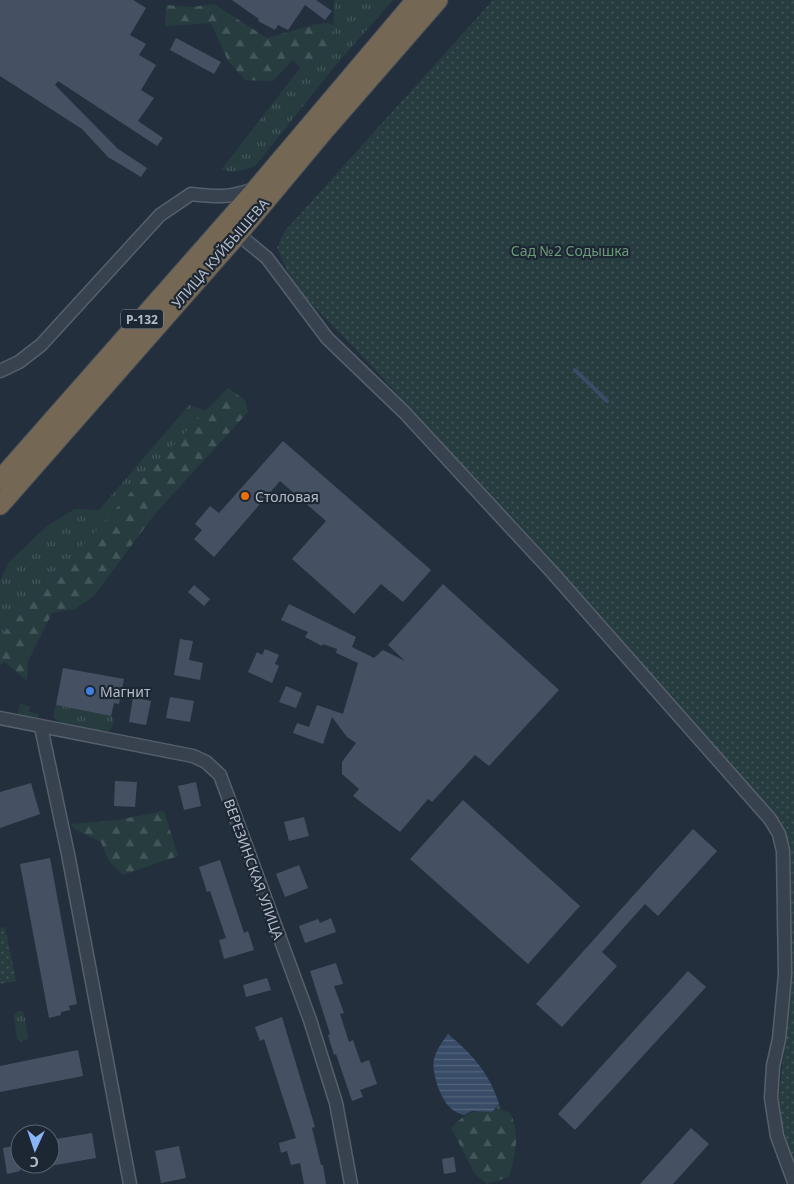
<svg xmlns="http://www.w3.org/2000/svg" width="794" height="1184" viewBox="0 0 794 1184" font-family="'Noto Sans',sans-serif">
<style>
.grass{fill:url(#grass-tufts)}
.forest{fill:url(#forest-firs)}
.park{fill:url(#park-dots)}
.water{fill:url(#water-rules)}
.lines{fill:none;stroke-linecap:round;stroke-linejoin:round}
.stream{stroke:#394c67;stroke-width:4}
.building{fill:#455162}
.minor-casing{stroke:#565f6c;stroke-width:15}
.highway-casing{stroke:#434c59;stroke-width:21}
.minor{stroke:#38414e;stroke-width:12}
.highway{stroke:#746855;stroke-width:19}
.food-dot{fill:#e8710a;stroke:#1d2633;stroke-width:2}
.shop-dot{fill:#3f7fe0;stroke:#1d2633;stroke-width:2}
.labels{text-anchor:middle;dominant-baseline:central;stroke-width:4.5;stroke-linejoin:round;paint-order:stroke}
.shield{fill:#1d2633;stroke:#878f9c;stroke-width:1}
.shield-label{font-size:12px;font-weight:bold;fill:#b4bcc9}
.park-label{font-size:14px;fill:#6b9a76;stroke:#1d2633}
.street-label{font-size:14px;fill:#b4bcc9;stroke:#1d2633}
.poi-label{font-size:14px;fill:#b4bcc9;stroke:#1d2633;text-anchor:start}
</style>
<defs>
<pattern id="grass-tufts" width="24" height="20" patternUnits="userSpaceOnUse" patternTransform="scale(1.25)"><rect width="24" height="20" fill="#263c3f"/><path d="M3 7l-1-3M5 7V3M7 7l1-3M15 17l-1-3M17 17v-4M19 17l1-3" fill="none" stroke="#435659"/></pattern>
<pattern id="forest-firs" width="22" height="20" patternUnits="userSpaceOnUse" patternTransform="scale(1.25)"><rect width="22" height="20" fill="#263c3f"/><path d="M5 1l3.5 6h-7zM16 11l3.5 6h-7z" fill="#435659"/></pattern>
<pattern id="park-dots" width="8" height="8" patternUnits="userSpaceOnUse" patternTransform="scale(1.25)"><rect width="8" height="8" fill="#263c3f"/><path d="M2 2h.1M6 6h.1" fill="none" stroke="#435659" stroke-width="1.8" stroke-linecap="round"/></pattern>
<pattern id="water-rules" width="6" height="5" patternUnits="userSpaceOnUse" patternTransform="scale(1.25)"><rect width="6" height="5" fill="#394c67"/><path d="M0 2.5h6" fill="none" stroke="#53647b"/></pattern>
</defs>
<rect width="100%" height="100%" fill="#242f3e"/>
<g class="grass">
<path d="M334,0H393L335,66L256,165C244,171 235,173 221,170L300,68L333,49Z"/>
<polygon points="189,405 206,411 0,637 0,581 9,562 48,525 75,509 99,510"/>
<polygon points="20,704 30,706 29,712 39,714 38,720 17,716"/>
<polygon points="56,705 111,716 114,719 112,728 107,732 60,724 53,716"/>
<polygon points="17,1011 22,1011 24,1013 28,1037 27,1039 21,1042 17,1039 14,1015"/>
</g>
<g class="forest">
<polygon points="214,4 267,38 316,24 329,23 334,26 333,49 300,68 293,60 273,81 245,80 228,61 211,23 165,26 166,5 192,7"/>
<polygon points="228,388 245,400 248,412 154,515 94,596 75,609 52,613 28,661 27,681 4,661 0,666 0,637 189,428"/>
<polygon points="164,811 178,856 123,875 109,861 101,842 74,829 71,824 117,820"/>
<path d="M499,1104L500,1109L510,1113C521,1133 515,1156 509,1177L487,1184L475,1174L451,1128C466,1113 470,1110 492,1112Z"/>
</g>
<g class="park">
<polygon points="493,0 794,0 794,1165 777,1115 792,976 787,836 761,801 636,660 367,361 295,287 277,248 284,232"/>
<polygon points="5,927 16,981 0,984 0,928"/>
</g>
<path class="water" d="M448,1034C472,1054 490,1074 499,1104L492,1112L472,1111L464,1115C460,1114 456,1112 453,1110C441,1102 431,1072 434,1059C437,1049 442,1042 448,1034Z"/>
<g class="lines">
<polyline class="stream" points="575,370 607,401"/>
</g>
<g class="building">
<polygon points="0,0 133,0 146,8 130,35 146,44 139,55 156,65 141,90 154,98 138,121 163,138 157,146 58,81 55,85 118,149 147,168 141,177 108,157 82,129 0,76"/>
<polygon points="232,0 316,0 332,11 325,20 305,5 288,30 278,25 275,30 258,21 259,19"/>
<polygon points="176,38 221,62 214,74 170,50"/>
<polygon points="283,441 431,570 403,602 381,584 354,614 292,559 326,521 280,481 214,557 194,539 202,530 195,524 210,506 219,513"/>
<polygon points="443,584 559,690 489,766 475,755 432,802 428,799 400,832 353,796 359,789 342,774 342,762 356,743 347,737 332,717 323,744 293,733 297,723 309,727 317,705 343,714 358,663 336,653 337,649 323,644 322,646 305,637 308,632 281,620 289,604 356,637 352,647 374,658 383,650 405,661 388,645"/>
<polygon points="194,585 210,599 204,606 188,592"/>
<polygon points="180,639 193,641 189,660 203,663 200,680 174,675"/>
<polygon points="265,649 279,655 275,664 279,666 272,683 248,672 257,652 262,655"/>
<polygon points="63,668 124,679 119,704 114,703 111,716 56,705"/>
<polygon points="286,686 302,693 296,708 279,702"/>
<polygon points="133,697 151,701 146,725 129,722"/>
<polygon points="170,697 194,701 190,722 166,718"/>
<polygon points="115,781 137,782 135,807 114,806"/>
<polygon points="196,782 201,806 184,810 178,786"/>
<polygon points="31,783 40,814 0,828 0,792"/>
<polygon points="463,800 580,906 528,964 410,859"/>
<polygon points="304,817 309,836 289,841 284,822"/>
<polygon points="693,829 717,851 658,916 645,904 602,952 617,966 562,1027 536,1004"/>
<polygon points="50,858 77,1004 69,1006 70,1010 61,1012 61,1015 49,1018 20,864"/>
<polygon points="220,860 244,933 248,931 254,950 224,959 219,940 226,938 210,891 207,892 199,867"/>
<polygon points="299,865 308,888 285,897 276,874"/>
<polygon points="331,918 336,932 305,943 299,926 318,919 320,923"/>
<polygon points="336,963 343,984 334,986 344,1013 340,1014 349,1042 353,1040 361,1063 369,1060 377,1084 360,1090 363,1097 352,1101 336,1054 334,1055 328,1035 330,1034 310,971"/>
<polygon points="688,971 706,987 575,1130 558,1114"/>
<polygon points="267,978 271,990 246,997 243,985"/>
<polygon points="282,1017 315,1127 312,1128 321,1165 323,1165 326,1184 304,1184 300,1163 291,1165 287,1151 281,1153 279,1143 296,1138 264,1039 260,1041 255,1027"/>
<polygon points="78,1050 83,1076 0,1092 0,1066"/>
<polygon points="691,1128 709,1144 673,1184 640,1184"/>
<polygon points="92,1133 96,1158 50,1166 50,1140"/>
<polygon points="20,1145 20,1171 7,1174 3,1148"/>
<polygon points="179,1146 186,1178 161,1183 155,1151"/>
<polygon points="454,1157 456,1172 444,1174 442,1159"/>
</g>
<g class="lines">
<g class="minor-casing">
<g id="minor">
<polyline points="238,234 267,258 327,338 404,412 552,572 770,819 779,834 783,851 785,975 779,1039 773,1066 771,1098 777,1136 794,1182"/>
<path d="M0,371L19,362L41,345L160,215L191,194C217,197 229,198 254,189"/>
<polyline points="0,718 193,756 206,762 220,775 310,1020 336,1103 351,1184"/>
<polyline points="41,727 68,854 130,1184"/>
</g>
</g>
<g class="highway-casing">
<g id="highway">
<polyline points="0,480 257,188 416,0"/>
<polyline points="0,505 238,234 324,131 438,0"/>
</g>
</g>
<use href="#minor" class="minor"/>
<use href="#highway" class="highway"/>
</g>
<circle class="food-dot" cx="245" cy="496" r="5"/>
<circle class="shop-dot" cx="90" cy="691" r="5"/>
<g class="labels">
<rect class="shield" x="121" y="309.5" width="42" height="19" rx="4"/>
<g class="shield-label">
<text x="142" y="319">Р-132</text>
</g>
<g class="park-label">
<text x="570" y="250">Сад №2 Содышка</text>
</g>
<g class="street-label">
<text transform="translate(220 253) rotate(-49)">УЛИЦА КУЙБЫШЕВА</text>
<text transform="translate(254 869) rotate(70)">ВЕРЕЗИНСКАЯ УЛИЦА</text>
</g>
<g class="poi-label">
<text x="255" y="496">Столовая</text>
<text x="100" y="691">Магнит</text>
</g>
</g>
<g transform="translate(35 1149) rotate(183)"><circle r="24" fill="#1d2633" stroke="#59626f"/>
<path d="M0-4L9 19L0 12L-9 19Z" fill="#8ab4f8"/>
<text y="-8" font-size="14" font-weight="bold" text-anchor="middle" fill="#b4bcc9">С</text>
</g>
</svg>
